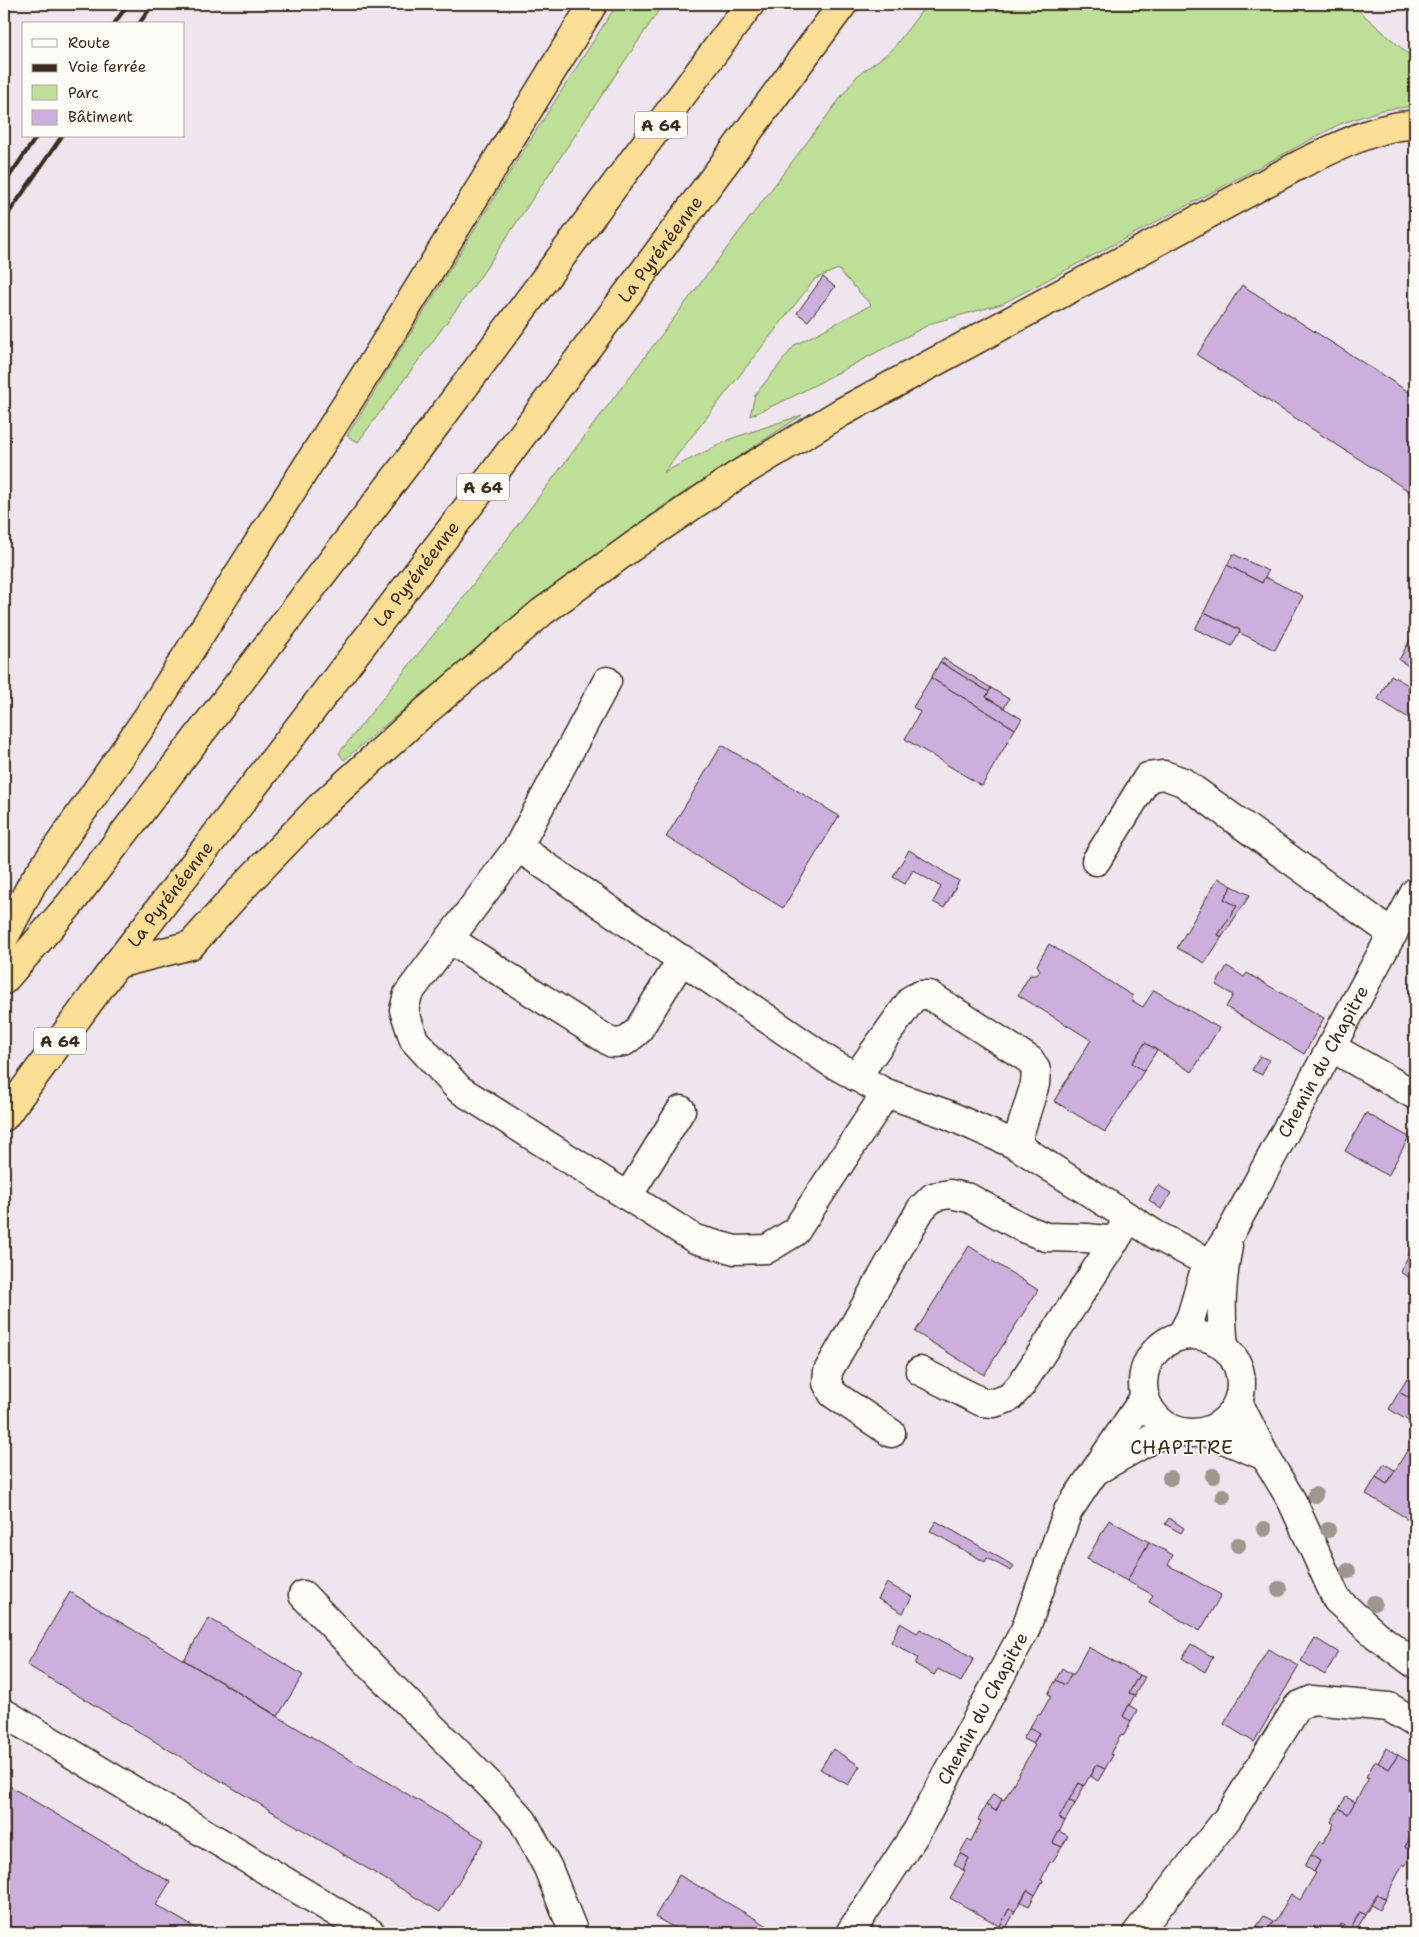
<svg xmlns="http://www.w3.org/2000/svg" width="1419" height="1937" viewBox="0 0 1419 1937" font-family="'Shantell Sans',sans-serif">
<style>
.green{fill:#bedf98;stroke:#7c845b}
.building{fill:#ccafdc;stroke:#3b2a1e}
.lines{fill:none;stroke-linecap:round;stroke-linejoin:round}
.minor-casing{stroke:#3b2a1e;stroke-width:31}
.highway-casing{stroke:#3b2a1e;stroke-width:31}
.minor{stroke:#fdfcf7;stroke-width:28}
.highway{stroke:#fdde96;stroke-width:28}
.rail{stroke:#3b2a1e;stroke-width:4}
.tree{fill:#9e978d}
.labels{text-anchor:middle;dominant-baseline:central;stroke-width:4;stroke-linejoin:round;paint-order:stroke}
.shield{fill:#fdfcf7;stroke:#75695f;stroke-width:1}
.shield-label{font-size:16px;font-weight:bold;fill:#3b2a1e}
.street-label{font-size:18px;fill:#3b2a1e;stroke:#fdfcf7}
.neighbourhood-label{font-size:19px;letter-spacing:1px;fill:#3b2a1e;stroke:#fdfcf7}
</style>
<rect width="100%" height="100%" fill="#eee5ef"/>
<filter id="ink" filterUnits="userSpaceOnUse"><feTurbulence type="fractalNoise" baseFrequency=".02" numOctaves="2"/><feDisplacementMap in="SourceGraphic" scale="10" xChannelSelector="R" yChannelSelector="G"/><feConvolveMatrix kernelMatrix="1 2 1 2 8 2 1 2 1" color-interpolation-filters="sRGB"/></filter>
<g filter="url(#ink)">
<g class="green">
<polygon points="617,4 663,4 478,280 358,442 347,436 520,156"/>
<polygon points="927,4 1351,4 1415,60 1415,106 1382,110 1340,124 1002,304 932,323 792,397 750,416 755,395 795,345 871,305 838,269 815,279 664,472 733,438 802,415 662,507 525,607 344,760 339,753 458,604 857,76 892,50"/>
</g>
<g class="building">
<polygon points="823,277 835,287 808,321 797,313"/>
<polygon points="1242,285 1415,396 1415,495 1197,355"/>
<polygon points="1233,554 1268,571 1262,583 1227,565"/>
<polygon points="1227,565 1262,583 1265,577 1303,596 1275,650 1238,632 1240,630 1204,612"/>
<polygon points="1204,612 1240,630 1232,646 1195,629"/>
<polygon points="1415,631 1415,670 1399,660"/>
<polygon points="943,658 991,688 989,692 940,662"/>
<polygon points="940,662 989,692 986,697 1022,719 1015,729 931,678"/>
<polygon points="1391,675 1415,689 1415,722 1378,699"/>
<polygon points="931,678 1015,729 982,786 905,739 920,712 913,707"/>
<polygon points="991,688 1009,699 1004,708 986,697"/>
<polygon points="722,745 839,816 783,908 666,837"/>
<polygon points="909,850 959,881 944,908 933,902 941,887 913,870 905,884 893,877"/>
<polygon points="1218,878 1232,886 1224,899 1237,906 1218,935 1222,937 1205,963 1177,948"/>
<polygon points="1232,886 1250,895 1222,937 1218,935 1237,906 1224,899"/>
<polygon points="1049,944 1133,996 1131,1000 1143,1007 1154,990 1219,1028 1192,1072 1145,1043 1132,1063 1144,1071 1105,1132 1054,1101 1091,1040 1018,995 1030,975 1037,975 1040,970 1037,965"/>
<polygon points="1227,966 1244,977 1247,973 1324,1018 1304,1054 1226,1007 1233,995 1216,985"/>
<polygon points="1145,1043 1157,1050 1144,1071 1132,1063"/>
<polygon points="1260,1056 1269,1060 1262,1075 1252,1070"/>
<polygon points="1366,1113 1409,1137 1388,1176 1345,1151"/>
<polygon points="1158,1185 1171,1193 1161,1209 1149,1200"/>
<polygon points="1415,1243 1415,1281 1400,1272"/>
<polygon points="969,1246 1038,1290 984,1375 915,1332"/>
<polygon points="1407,1379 1415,1383 1415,1388 1409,1398 1399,1392"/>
<polygon points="1415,1388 1415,1425 1389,1409 1399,1392 1409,1398"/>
<polygon points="1408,1449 1415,1454 1415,1523 1366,1494 1376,1477 1387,1484"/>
<polygon points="1384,1464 1395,1470 1387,1484 1376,1477"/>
<polygon points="1169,1518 1184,1528 1181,1533 1165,1524"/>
<polygon points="1109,1520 1149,1542 1127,1581 1087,1559"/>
<polygon points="936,1521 1014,1566 1011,1571 987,1558 985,1562 930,1531"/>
<polygon points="1149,1542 1173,1555 1168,1565 1221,1595 1200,1631 1149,1602 1153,1595 1127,1581"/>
<polygon points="887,1583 912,1597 903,1613 878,1599"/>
<polygon points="70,1592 484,1840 440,1912 27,1665"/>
<polygon points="209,1618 303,1675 278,1716 184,1660"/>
<polygon points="900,1623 917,1633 920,1629 974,1658 961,1682 938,1669 934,1675 915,1664 918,1658 891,1642"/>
<polygon points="1315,1638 1338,1652 1325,1675 1301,1661"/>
<polygon points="1191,1644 1213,1657 1205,1672 1182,1658"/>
<polygon points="1088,1647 1139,1675 1129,1693 1135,1695 1123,1716 1131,1722 1124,1735 1121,1734 1110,1754 1113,1755 1105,1769 1096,1765 1084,1786 1079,1783 1059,1818 1065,1821 1053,1843 1062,1847 1053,1861 1051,1860 1041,1880 1043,1881 1035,1895 1027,1890 1015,1911 1009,1909 1000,1926 950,1898 965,1871 963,1870 969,1858 960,1853 968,1839 971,1841 981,1821 978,1820 986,1805 996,1811 1002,1799 1004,1800 1035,1745 1033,1744 1039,1733 1030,1727 1038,1714 1040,1715 1051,1696 1048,1694 1056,1680 1065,1685 1071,1674 1074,1674"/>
<polygon points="1268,1649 1299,1666 1254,1742 1224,1724"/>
<polygon points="1062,1668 1071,1674 1065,1685 1056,1680"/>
<polygon points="1139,1675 1145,1677 1135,1695 1129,1693"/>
<polygon points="1129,1705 1137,1710 1131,1722 1123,1716"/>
<polygon points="1030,1727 1039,1733 1033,1744 1023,1739"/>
<polygon points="1386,1748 1398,1755 1389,1769 1378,1763"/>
<polygon points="833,1749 860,1766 848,1785 820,1769"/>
<polygon points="1398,1755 1415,1765 1415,1838 1414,1840 1410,1838 1405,1847 1413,1851 1405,1866 1403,1864 1385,1899 1377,1894 1365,1915 1360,1912 1350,1929 1341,1924 1335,1933 1253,1933 1257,1926 1266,1932 1273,1921 1275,1922 1291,1894 1300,1900 1316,1873 1314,1872 1320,1861 1311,1855 1320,1841 1323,1843 1334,1824 1331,1822 1339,1808 1348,1814 1369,1778 1366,1777 1375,1761 1389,1769"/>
<polygon points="1096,1765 1105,1769 1098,1781 1090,1776"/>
<polygon points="4,1783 170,1882 156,1905 204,1933 4,1933"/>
<polygon points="1079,1783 1084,1786 1075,1804 1069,1800"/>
<polygon points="993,1794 1002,1799 996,1811 986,1805"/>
<polygon points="1346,1797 1355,1802 1348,1814 1339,1808"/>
<polygon points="1069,1800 1075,1804 1065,1821 1059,1818"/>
<polygon points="1059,1831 1068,1836 1062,1847 1053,1843"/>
<polygon points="1410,1838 1414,1840 1415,1838 1415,1848 1413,1851 1405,1847"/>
<polygon points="960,1853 969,1858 963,1870 954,1864"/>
<polygon points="1311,1855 1320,1861 1314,1872 1305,1866"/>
<polygon points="679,1875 780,1933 684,1933 655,1917"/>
<polygon points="1027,1890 1035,1895 1029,1906 1021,1902"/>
<polygon points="1377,1894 1385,1899 1379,1910 1371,1905"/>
<polygon points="1009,1909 1015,1911 1005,1930 1000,1926"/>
<polygon points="1360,1912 1365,1915 1355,1932 1350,1929"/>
<polygon points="1264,1916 1273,1921 1266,1932 1257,1926"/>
</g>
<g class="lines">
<g class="minor-casing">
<g id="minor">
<polyline points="607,681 518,847 830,1062 886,1093 946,1114 1016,1145 1156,1235 1211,1264"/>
<polyline points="518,847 408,994 404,1010 414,1040 459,1089 695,1239 735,1250 767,1249 795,1232 886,1093"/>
<polyline points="1096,861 1148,777 1164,775 1183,782 1393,934"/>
<polyline points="449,939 612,1043 624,1042 637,1032 682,959"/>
<polyline points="1331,1047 1415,1095"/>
<polyline points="856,1077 912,999 920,995 929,995 1030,1060 1036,1070 1035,1084 1016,1145"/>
<polyline points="628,1196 681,1110"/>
<circle cx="1192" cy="1384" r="49"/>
<path id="s1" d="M1181,1336L1191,1317L1203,1276L1231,1232L1415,892"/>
<path d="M1224,1347C1220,1309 1221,1283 1228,1246"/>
<polyline points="920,1371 982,1402 994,1403 1009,1398 1021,1385 1123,1228"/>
<polyline points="1238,1402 1265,1456 1292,1501 1337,1600 1376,1635 1415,1664"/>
<polyline points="1206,1432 1265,1456"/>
<polyline points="891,1433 833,1394 827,1383 828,1371 921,1209 933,1197 950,1194 969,1198 1023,1228 1046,1237 1087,1238 1115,1241"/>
<polyline points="1097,1470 1151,1439 1173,1430"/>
<polyline points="303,1595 380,1675 497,1792 523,1821 548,1868 574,1933"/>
<polyline points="4,1713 371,1933"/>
<path id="s2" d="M850,1933L917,1831L1025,1630L1068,1511L1144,1398"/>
<polyline points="1137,1933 1227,1819 1298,1706 1312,1700 1389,1707 1415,1723"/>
</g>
</g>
<g class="highway-casing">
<g id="highway">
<polyline points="4,938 32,884 149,715 374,361 593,4"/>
<path d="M117,964L191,945L245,885L320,807L420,716L542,612L636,544L736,476L842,412L1299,165C1330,150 1380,124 1415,125"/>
<polyline points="4,980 70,904 423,442 750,4"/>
<path id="s3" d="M4,1117L117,964L494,473L843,4"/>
</g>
</g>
<use href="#minor" class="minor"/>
<use href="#highway" class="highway"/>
<g class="rail">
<polyline points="114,24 128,4"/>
<polyline points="139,24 153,4"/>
<polyline points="4,184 37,136"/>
<polyline points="4,220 62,136"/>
</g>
</g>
<g class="tree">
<circle cx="1213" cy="1476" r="8"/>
<circle cx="1170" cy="1478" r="8"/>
<circle cx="1315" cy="1495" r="8"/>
<circle cx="1223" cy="1496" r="8"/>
<circle cx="1264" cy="1529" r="8"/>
<circle cx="1328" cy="1530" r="8"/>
<circle cx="1238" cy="1545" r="8"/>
<circle cx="1348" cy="1571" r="8"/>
<circle cx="1279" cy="1589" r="8"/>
<circle cx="1374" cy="1603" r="8"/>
</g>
</g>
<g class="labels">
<g class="shield">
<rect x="635" y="111.5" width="52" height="27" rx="4"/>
<rect x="457" y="473.5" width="52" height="27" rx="4"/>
<rect x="34" y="1027.5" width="52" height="27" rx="4"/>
</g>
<g class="shield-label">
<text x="661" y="125">A 64</text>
<text x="483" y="487">A 64</text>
<text x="60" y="1041">A 64</text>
</g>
<g class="street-label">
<text stroke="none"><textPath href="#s3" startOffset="1088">La Pyrénéenne</textPath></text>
<text stroke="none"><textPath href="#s3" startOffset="682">La Pyrénéenne</textPath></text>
<text stroke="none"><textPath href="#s3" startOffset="278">La Pyrénéenne</textPath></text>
<text stroke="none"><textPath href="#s1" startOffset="310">Chemin du Chapitre</textPath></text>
<text stroke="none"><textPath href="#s2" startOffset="261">Chemin du Chapitre</textPath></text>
</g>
<g class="neighbourhood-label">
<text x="1182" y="1447">CHAPITRE</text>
</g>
</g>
<rect width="1419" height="1937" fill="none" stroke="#fdfcf7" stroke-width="20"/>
<rect x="10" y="10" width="1399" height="1917" fill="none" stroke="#3b2a1e" stroke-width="2" filter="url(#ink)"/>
<rect x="22" y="22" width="162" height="115" fill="#fdfcf7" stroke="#afa8a0"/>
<rect x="32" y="39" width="25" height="8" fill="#fdfcf7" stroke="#afa8a0"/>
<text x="68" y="48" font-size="15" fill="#3b2a1e">Route</text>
<rect x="32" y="64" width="25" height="8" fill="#3b2a1e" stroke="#afa8a0"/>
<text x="68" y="72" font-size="15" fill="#3b2a1e">Voie ferrée</text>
<rect x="32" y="85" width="25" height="15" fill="#bedf98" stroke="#afa8a0"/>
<text x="68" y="98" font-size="15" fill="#3b2a1e">Parc</text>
<rect x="32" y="110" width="25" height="15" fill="#ccafdc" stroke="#afa8a0"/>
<text x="68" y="122" font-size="15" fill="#3b2a1e">Bâtiment</text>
</svg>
